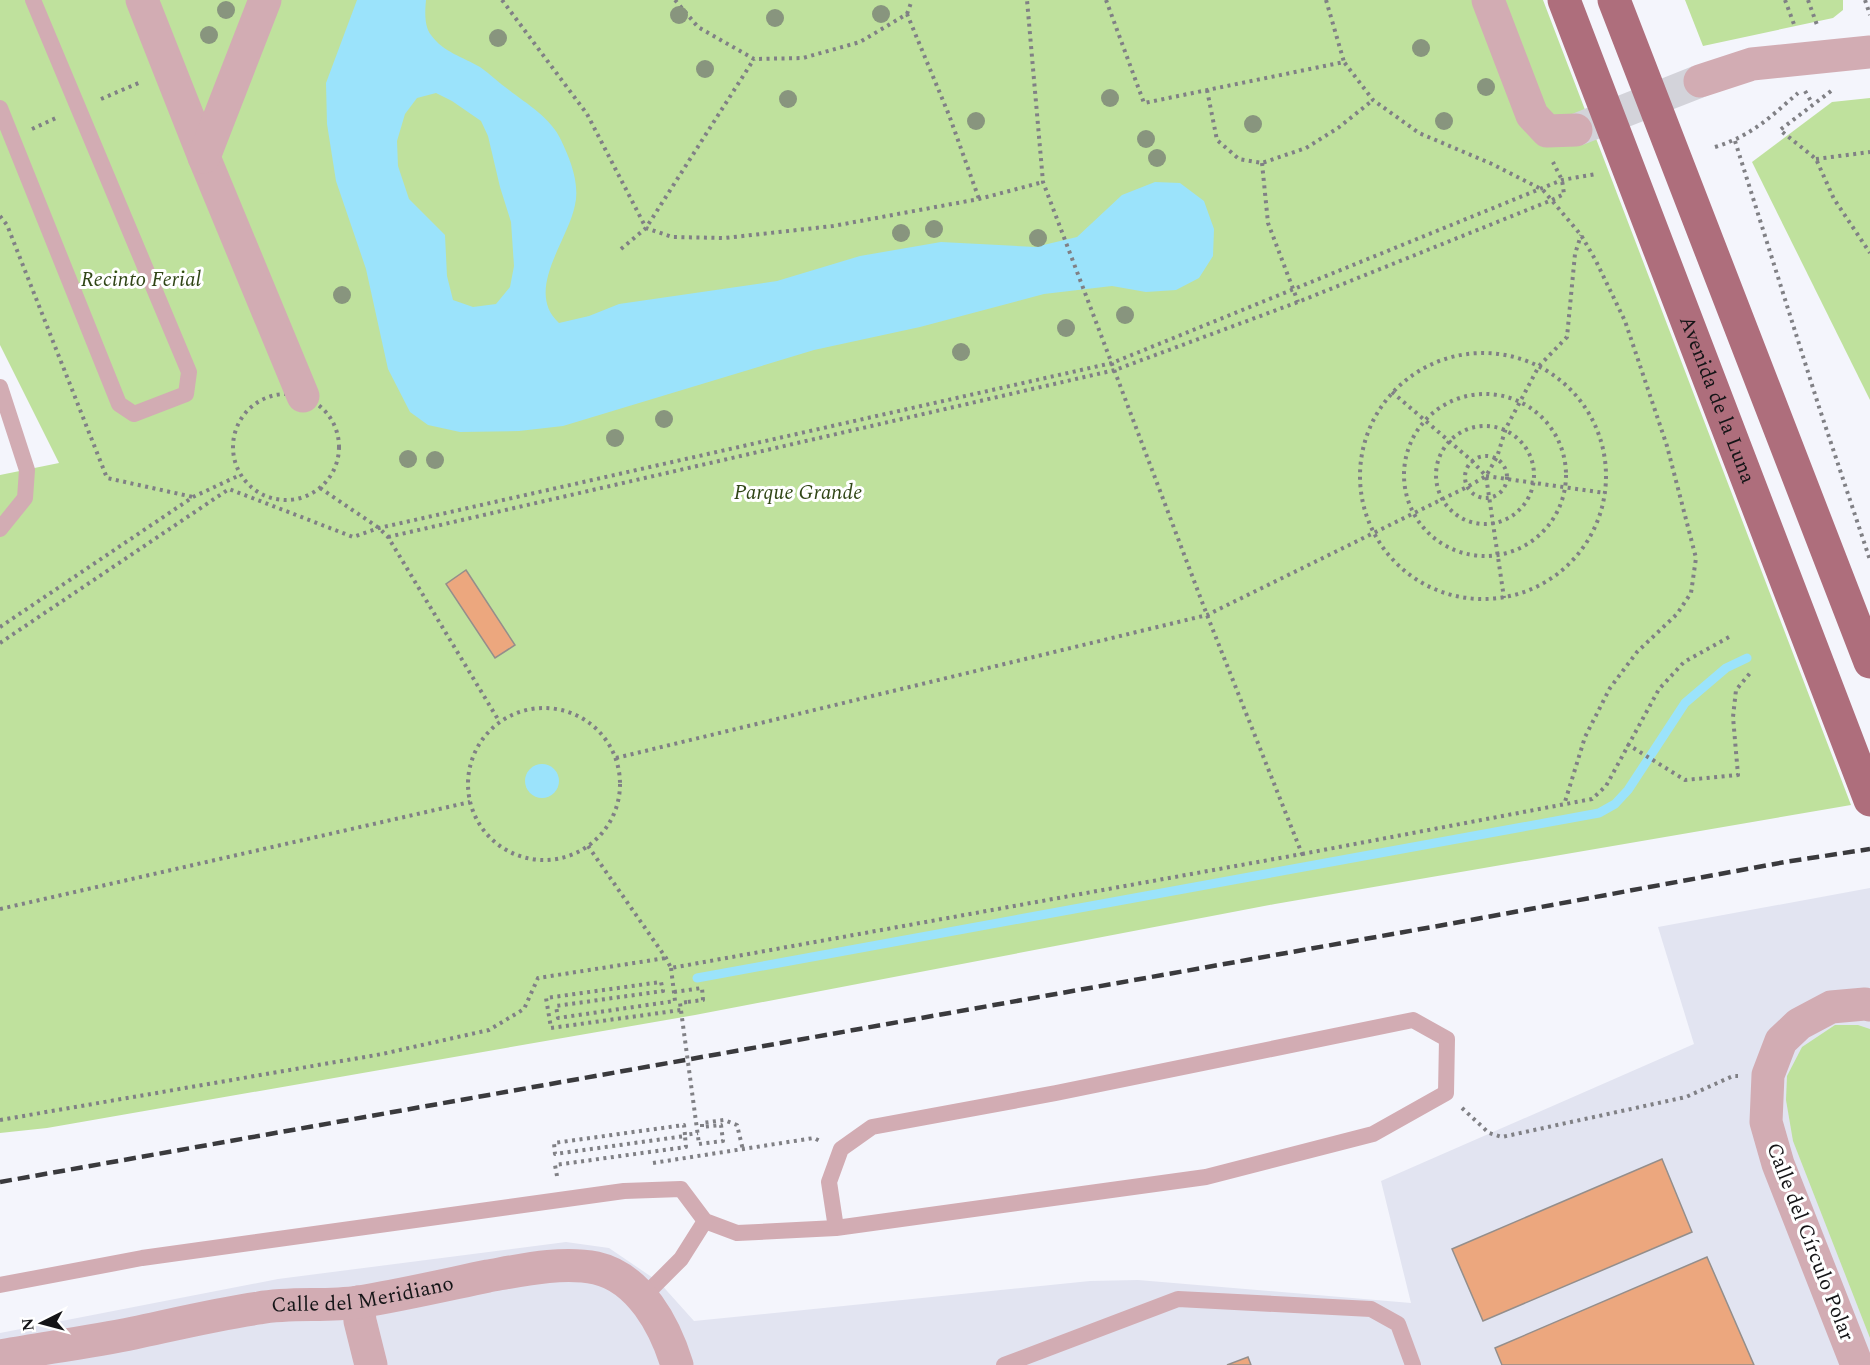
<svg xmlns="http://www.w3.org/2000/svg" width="1870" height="1365" viewBox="0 0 1870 1365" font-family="Spectral,serif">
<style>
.built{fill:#e2e4f1}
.green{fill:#bfe19d}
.water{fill:#9be3fb;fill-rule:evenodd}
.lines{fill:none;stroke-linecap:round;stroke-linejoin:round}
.stream{stroke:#9be3fb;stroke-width:9}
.building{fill:#eca77e;stroke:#948e8b;stroke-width:1.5}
.street-tunnel{stroke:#d3d3da;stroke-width:33;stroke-dasharray:33 16;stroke-linecap:butt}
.path{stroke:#808085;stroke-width:4;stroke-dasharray:3 4.5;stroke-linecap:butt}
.lane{stroke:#d2acb3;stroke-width:16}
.street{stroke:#d2acb3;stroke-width:33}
.primary{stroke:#ae6e7c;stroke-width:33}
.rail{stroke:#3a3a3d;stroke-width:4.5;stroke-dasharray:12 6;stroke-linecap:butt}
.path-bridge{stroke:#808085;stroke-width:4;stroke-dasharray:3 4.5;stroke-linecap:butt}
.tree{fill:#88957e}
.labels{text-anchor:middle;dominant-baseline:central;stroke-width:6;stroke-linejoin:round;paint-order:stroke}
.park-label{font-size:21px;font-style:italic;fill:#304616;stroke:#fff}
.street-label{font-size:21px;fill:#151517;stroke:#fff}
</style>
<rect width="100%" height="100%" fill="#f4f5fc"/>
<polygon class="built" points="1870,888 1870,1365 0,1365 0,1333 278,1279 566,1242 609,1248 659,1282 694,1321 1090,1281 1138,1280 1411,1303 1381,1181 1694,1044 1658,927"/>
<g class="green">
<polygon points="0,0 1543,0 1851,805 1275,904 695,1015 47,1128 0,1133 0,475 59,463 0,345"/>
<polygon points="1685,0 1843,0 1843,10 1833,18 1703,46"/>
<polygon points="1870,98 1870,400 1752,162 1832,102"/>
<polygon points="1835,1025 1858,1025 1870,1029 1870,1338 1793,1141 1786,1100 1787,1076 1802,1047"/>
</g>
<g class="water">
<path d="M357,0H426C425,11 424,26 431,35C443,52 463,57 480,67C490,74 499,83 509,90C527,104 551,118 561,140C570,159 580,183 575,205C568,241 524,291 559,323L589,316L619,304L777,281L860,256L941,242L1035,247L1077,237L1122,195L1155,182L1180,183L1204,201L1214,229L1213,256L1199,278L1176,290L1146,292L1112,286L1044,294L920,327L814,350L563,426L519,431L460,432L428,425L410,412L388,369L366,269L336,181L327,124L326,83ZM436,93L452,101L481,121L488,136L500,187L511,222L514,266L510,287L496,304L473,307L453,300L447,276L445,235L409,199L398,166L397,141L405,114L417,98Z"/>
<circle cx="542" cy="781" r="17"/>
</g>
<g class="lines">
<polyline class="stream" points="697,978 1599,813 1615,804 1628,790 1685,703 1726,668 1747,658"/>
</g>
<g class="building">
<polygon points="466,570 515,645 495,658 446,584"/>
<polygon points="1662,1159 1692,1232 1483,1321 1452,1249"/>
<polygon points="1707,1257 1754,1365 1502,1365 1495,1348"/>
<polygon points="1248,1357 1251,1365 1227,1365"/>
</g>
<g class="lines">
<polyline class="street-tunnel" points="1576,130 1700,81"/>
<g class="path">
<polyline points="502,0 587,114 646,228 672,237 725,238 833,226 979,199 1043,182"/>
<polyline points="675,0 698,27 754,59 803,58 860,42 907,14 949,115 979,199"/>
<polyline points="1106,0 1144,103 1344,62 1373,100 1419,133 1492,164 1543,190 1581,235 1596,261 1625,321 1667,446 1696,558 1691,593 1677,614 1637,652 1610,688 1585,737 1564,805"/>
<polyline points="1326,0 1344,62"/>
<polyline points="1785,0 1795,27"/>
<polyline points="1808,0 1817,25"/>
<polyline points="1865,0 1870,15"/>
<polyline points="907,14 912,0"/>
<polyline points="1207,90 1217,140 1239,159 1262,163 1306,148 1338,128 1373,100"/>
<polyline points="1805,91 1812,103"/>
<polyline points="1831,91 1780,130 1816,159 1834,199 1870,253"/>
<polyline points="101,99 141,82"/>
<polyline points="32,129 58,117"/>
<polyline points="1735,141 1819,407 1870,560"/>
<path d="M1715,147C1753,135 1769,118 1798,93"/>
<polyline points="1816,159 1870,152"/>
<polyline points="1262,163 1268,223 1298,302"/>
<polyline points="0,216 7,225 107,478 193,497"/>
<polyline points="621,249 646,228 754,59"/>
<circle cx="1483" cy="476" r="123"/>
<polyline points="1392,392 1471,460 1486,476 1504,598"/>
<circle cx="286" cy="447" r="53"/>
<circle cx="1485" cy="475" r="81"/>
<circle cx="1485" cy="475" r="49"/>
<circle cx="1486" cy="477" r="21"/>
<polyline points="1486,476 1605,493"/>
<polyline points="320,488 379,528 388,537 499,721"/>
<polyline points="388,537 1115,370 1298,302 1552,200 1564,194 1562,180 1553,162"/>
<polyline points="0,627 193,497 240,475"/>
<polyline points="0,643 229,489 353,537 379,528 1112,363 1562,180 1596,174"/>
<circle cx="544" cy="784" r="76"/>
<polyline points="1627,744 1685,780 1738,775 1733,717 1736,690 1751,672"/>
<polyline points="616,758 1207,615 1467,487 1486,476 1497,457 1506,428 1539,366 1567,337 1575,254 1581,235"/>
<polyline points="588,846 666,958 671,968 1302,854 1207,615 1043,182 1027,0"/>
<polyline points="1302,854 1592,799 1606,786 1659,689 1684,662 1731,636"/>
<polyline points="0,909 470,802"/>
<polyline points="671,968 675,1001 558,1018 556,1006 663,991 661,982 546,998 551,1028 681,1010"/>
<polyline points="674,992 702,988 703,1000 687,1002"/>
<polyline points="1462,1108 1489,1133 1502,1137 1686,1097 1733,1076 1738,1076"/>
<polyline points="0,1120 382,1054 489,1030 524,1009 538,978 666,958"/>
<polyline points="702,1127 702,1123 724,1120 737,1125 743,1150"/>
<polyline points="699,1144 723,1141 721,1125 702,1127"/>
<polyline points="653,1163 814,1138 820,1141"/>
<polyline points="557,1176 555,1165 686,1147 685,1136 555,1154 554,1143 684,1125 685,1135 698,1133"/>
</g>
<g class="lane">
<polyline points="0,108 119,404 134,414 186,394 189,372 33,0"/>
<polyline points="0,387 27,470 25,498 0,529"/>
<polyline points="0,1285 142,1258 624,1191 681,1189 705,1221 737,1233 836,1228 1206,1177 1373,1134 1446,1093 1447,1039 1413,1020 1056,1093 872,1127 841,1149 829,1182 836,1228"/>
<polyline points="642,1298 681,1259 705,1221"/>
<polyline points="1004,1365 1178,1299 1371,1309 1398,1324 1413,1365"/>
</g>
<g class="street">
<polyline points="142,0 204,157 303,396"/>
<polyline points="1488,0 1532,115 1547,131 1576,130"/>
<polyline points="1700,81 1752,64 1870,52"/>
<polyline points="204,157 265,0"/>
<polyline points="358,1302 360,1321 371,1365"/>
<path id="s1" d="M0,1356C45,1348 90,1342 134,1333C176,1324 217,1314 259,1308C292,1302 326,1307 359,1302C402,1295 445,1285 488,1276C522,1270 562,1261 596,1268C640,1278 665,1326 677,1365"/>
<polyline points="1857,1365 1778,1164 1766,1122 1768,1075 1781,1041 1799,1024 1831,1007 1865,1004 1870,1005"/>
</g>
<g class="primary">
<path id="s2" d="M1564,0L1870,800"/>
<polyline points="1614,0 1870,662"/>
</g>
<polyline class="rail" points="0,1182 1449,924 1785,862 1870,849"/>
<polyline class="path-bridge" points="687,1002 680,1003 699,1144"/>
</g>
<g class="tree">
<circle cx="226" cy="10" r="9"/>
<circle cx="881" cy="14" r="9"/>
<circle cx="679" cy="15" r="9"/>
<circle cx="775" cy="18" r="9"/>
<circle cx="209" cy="35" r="9"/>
<circle cx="498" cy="38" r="9"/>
<circle cx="1421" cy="48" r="9"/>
<circle cx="705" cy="69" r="9"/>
<circle cx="1486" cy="87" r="9"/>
<circle cx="1110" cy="98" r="9"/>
<circle cx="788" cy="99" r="9"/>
<circle cx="976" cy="121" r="9"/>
<circle cx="1444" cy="121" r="9"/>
<circle cx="1253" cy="124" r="9"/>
<circle cx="1146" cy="139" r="9"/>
<circle cx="1157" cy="158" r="9"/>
<circle cx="934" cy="229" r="9"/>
<circle cx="901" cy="233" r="9"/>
<circle cx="1038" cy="238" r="9"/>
<circle cx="342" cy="295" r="9"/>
<circle cx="1125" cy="315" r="9"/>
<circle cx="1066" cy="328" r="9"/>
<circle cx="961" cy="352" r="9"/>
<circle cx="664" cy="419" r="9"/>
<circle cx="615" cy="438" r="9"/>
<circle cx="408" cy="459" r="9"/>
<circle cx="435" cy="460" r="9"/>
</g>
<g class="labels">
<g class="park-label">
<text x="141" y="280">Recinto Ferial</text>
<text x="798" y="493">Parque Grande</text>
</g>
<g class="street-label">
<text stroke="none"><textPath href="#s2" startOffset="428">Avenida de la Luna</textPath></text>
<text transform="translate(1810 1242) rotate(69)">Calle del Círculo Polar</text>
<text stroke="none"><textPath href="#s1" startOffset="368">Calle del Meridiano</textPath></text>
</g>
</g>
<g transform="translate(42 1323) rotate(264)" stroke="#ffffff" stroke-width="4.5" paint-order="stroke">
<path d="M0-4.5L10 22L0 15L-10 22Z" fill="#151517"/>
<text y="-9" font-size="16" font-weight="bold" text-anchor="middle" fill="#151517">N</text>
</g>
</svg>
